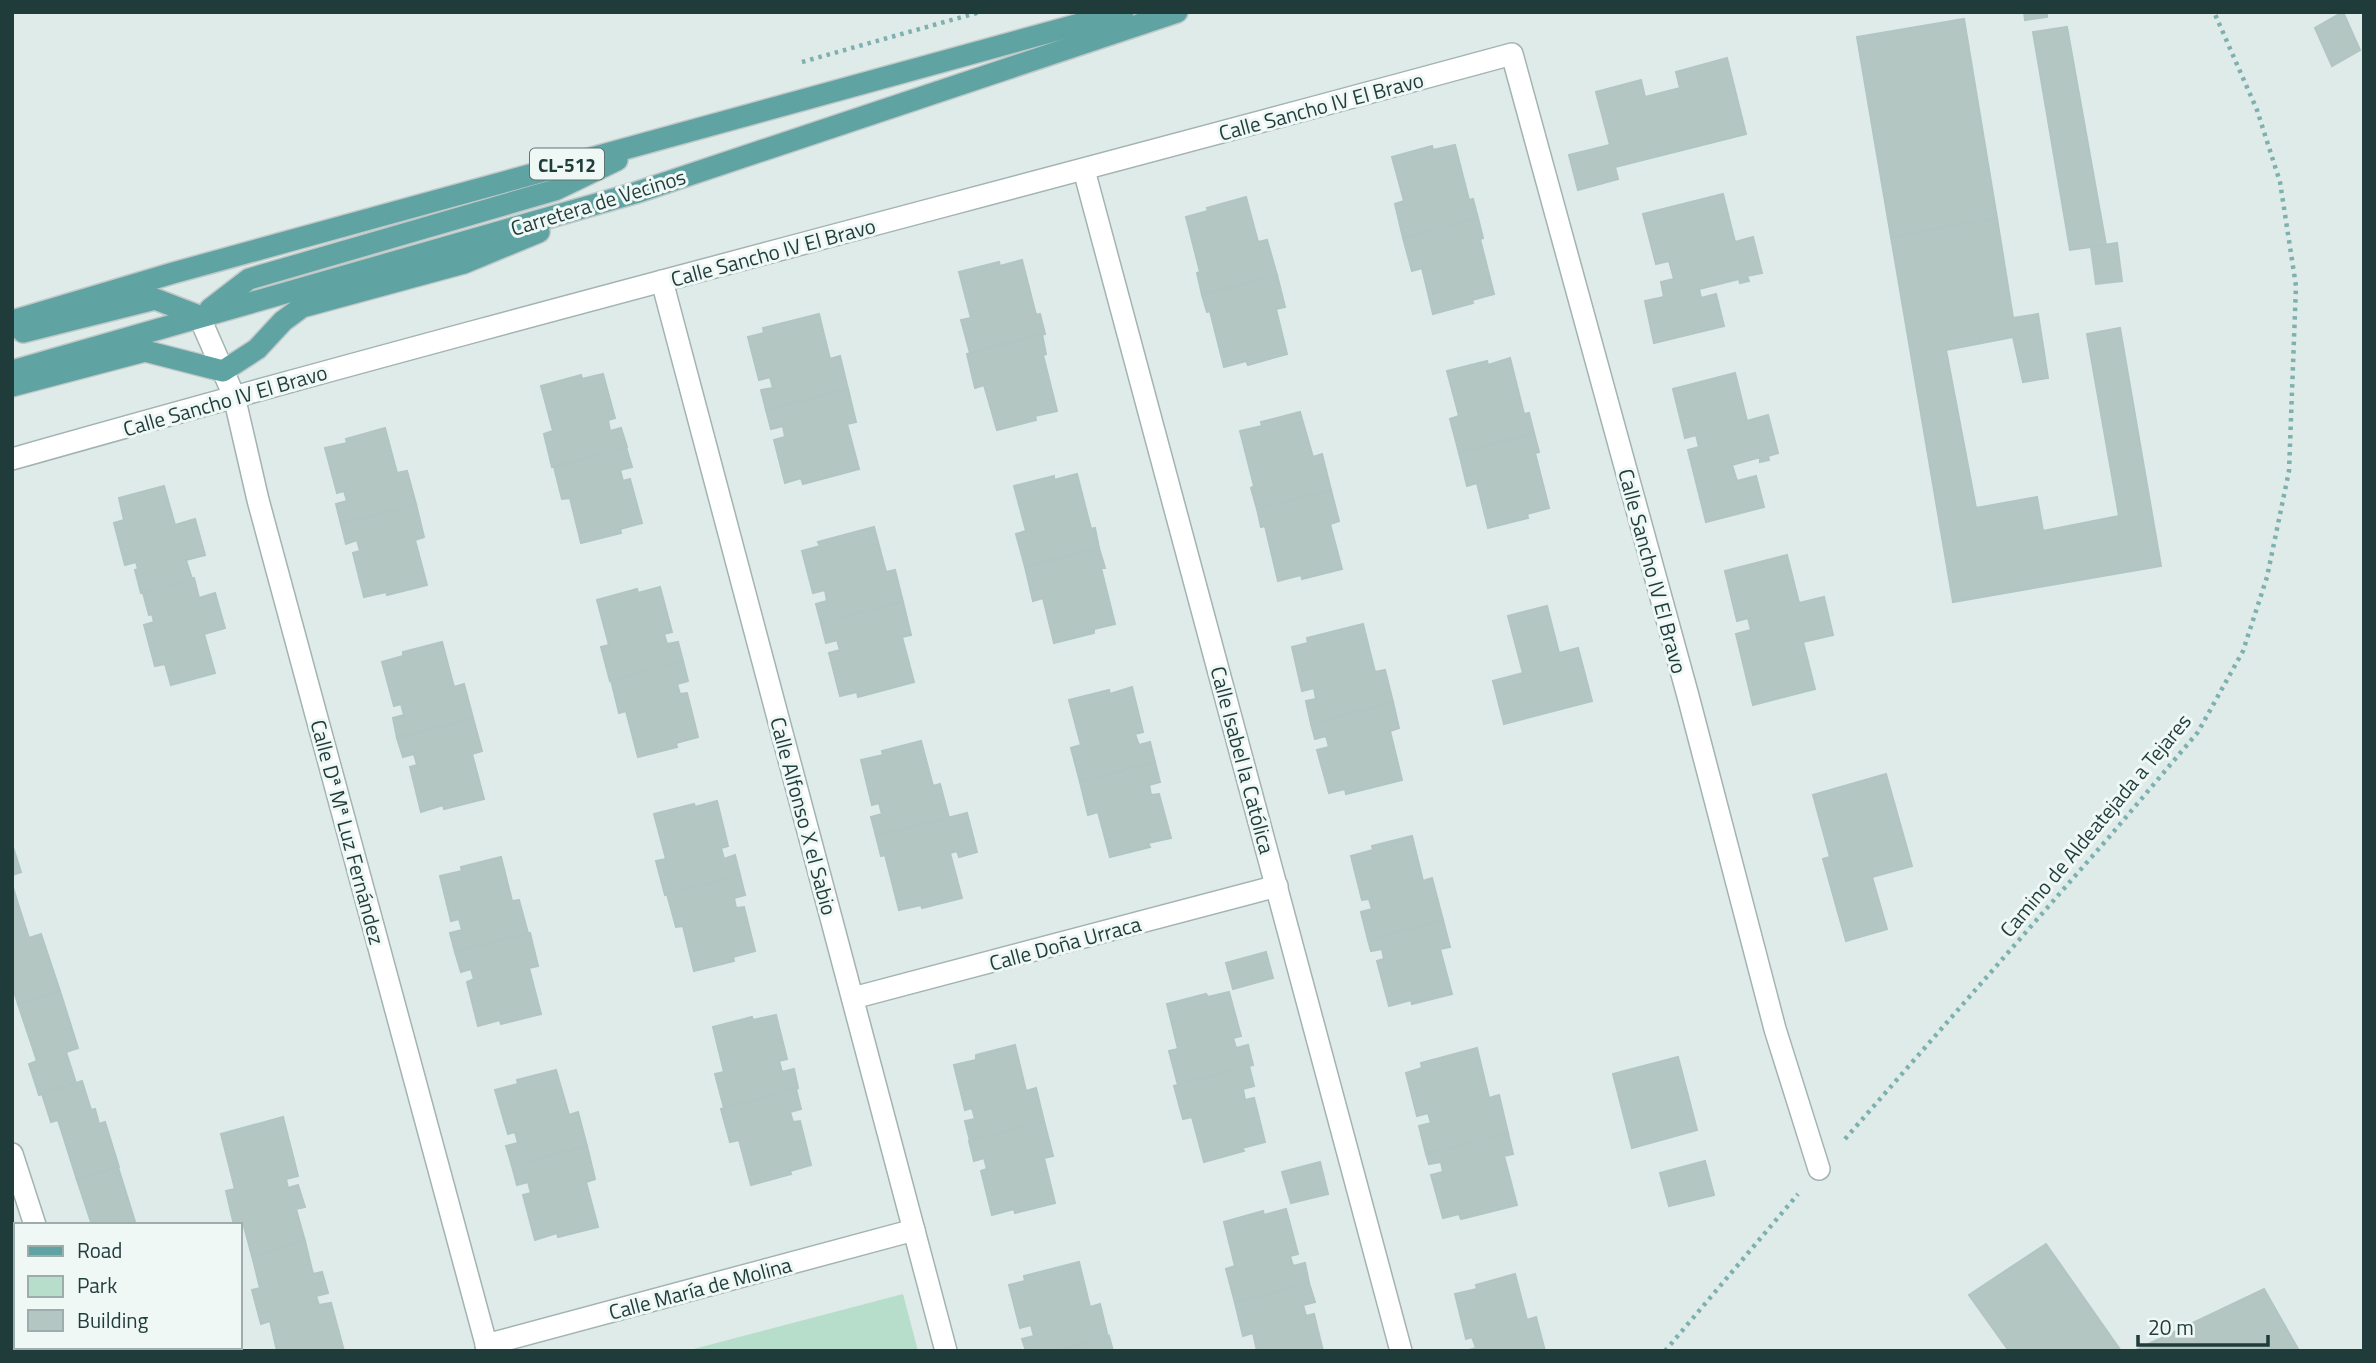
<svg xmlns="http://www.w3.org/2000/svg" width="2376" height="1363" viewBox="0 0 2376 1363" font-family="'Titillium Web',sans-serif">
<style>
.green{fill:#b6decb}
.building{fill:#b4c6c2;stroke:#b1c5c2;stroke-width:2}
.lines{fill:none;stroke-linecap:round;stroke-linejoin:round}
.minor-casing{stroke:#a2b3b1;stroke-width:24}
.major-casing{stroke:#c0c8c8;stroke-width:24}
.path{stroke:#7db0ae;stroke-width:4.5;stroke-dasharray:3.5 5;stroke-linecap:butt}
.minor{stroke:#fff;stroke-width:21}
.major{stroke:#60a3a3;stroke-width:21}
.labels{text-anchor:middle;dominant-baseline:central;stroke-width:6;stroke-linejoin:round;paint-order:stroke}
.shield{fill:#eff8f5;stroke:#5d7473;stroke-width:2}
.shield-label{font-size:19px;font-weight:bold;fill:#1f3c3b}
.street-label{font-size:21px;fill:#1f3c3b;stroke:#eff8f5}
</style>
<rect width="100%" height="100%" fill="#dfebe9"/>
<polygon class="green" points="903,1294 918,1351 686,1351"/>
<g class="building">
<polygon points="2024,12 2047,12 2047,17 2025,20"/>
<polygon points="2343,12 2360,50 2332,66 2315,28"/>
<polygon points="1964,19 1997,218 1891,237 1857,37"/>
<polygon points="2067,27 2106,245 2070,250 2033,32"/>
<polygon points="1727,58 1746,134 1615,167 1618,179 1578,190 1569,155 1610,145 1596,92 1641,80 1645,97 1680,88 1676,72"/>
<polygon points="1455,145 1469,200 1473,199 1478,218 1403,238 1395,204 1404,201 1392,157 1432,146 1433,150"/>
<polygon points="1723,194 1735,242 1753,237 1762,273 1747,276 1749,281 1740,283 1739,279 1699,289 1701,298 1716,294 1724,326 1654,343 1645,301 1664,297 1661,282 1674,279 1669,261 1656,264 1643,214"/>
<polygon points="1246,197 1258,242 1267,240 1277,275 1202,295 1197,273 1200,272 1186,217 1208,211 1207,208"/>
<polygon points="1478,218 1483,238 1480,239 1494,294 1472,300 1473,303 1433,314 1422,268 1412,271 1403,238"/>
<polygon points="1997,218 2013,318 2038,314 2048,378 2023,382 2013,337 1946,350 1976,508 2037,497 2043,531 2119,516 2087,334 2120,328 2161,566 1953,602 1891,237"/>
<polygon points="2117,243 2122,281 2096,284 2091,247"/>
<polygon points="1022,260 1036,315 1040,314 1045,334 970,353 961,320 971,318 959,272 999,262 1000,266"/>
<polygon points="1277,275 1285,307 1276,309 1287,354 1248,365 1246,361 1224,367 1210,311 1207,312 1202,295"/>
<polygon points="819,314 830,359 840,356 848,389 766,410 761,390 773,388 770,377 759,380 748,337 764,333 763,328"/>
<polygon points="1042,334 1046,354 1043,355 1057,411 1035,416 1036,420 997,430 984,385 975,388 967,354"/>
<polygon points="1510,358 1524,414 1529,413 1534,433 1459,453 1450,419 1459,416 1447,371 1487,361 1488,365"/>
<polygon points="1735,373 1747,421 1768,415 1778,453 1768,456 1769,460 1760,462 1760,458 1757,458 1732,465 1737,481 1756,476 1764,507 1706,522 1688,450 1699,447 1696,435 1685,438 1673,389"/>
<polygon points="603,374 615,418 608,420 610,431 621,428 627,447 552,467 544,434 553,431 541,386 581,375 582,379"/>
<polygon points="848,389 856,422 847,424 859,469 803,484 801,478 785,483 774,440 785,437 783,426 771,429 766,410"/>
<polygon points="1300,412 1313,457 1322,454 1331,490 1257,509 1251,488 1254,486 1240,431 1262,426 1261,422"/>
<polygon points="385,428 397,473 407,471 416,504 341,524 336,504 347,501 344,491 337,493 325,448 347,443 346,439"/>
<polygon points="1534,433 1539,452 1535,453 1549,508 1527,514 1528,518 1488,528 1477,483 1467,486 1459,453"/>
<polygon points="626,447 632,467 620,470 623,481 630,479 642,523 620,529 621,533 581,543 570,498 562,499 554,467"/>
<polygon points="1077,474 1091,529 1095,528 1099,548 1025,567 1016,534 1026,531 1014,486 1054,476 1054,480"/>
<polygon points="164,486 175,525 195,519 205,555 186,560 192,579 141,593 135,570 138,569 136,562 125,565 114,523 124,520 119,498"/>
<polygon points="1331,490 1339,521 1330,524 1342,569 1302,579 1301,575 1278,581 1265,526 1261,527 1257,509"/>
<polygon points="416,504 424,537 415,540 427,585 387,595 386,592 364,597 353,553 360,551 357,540 346,544 341,524"/>
<polygon points="874,527 886,572 895,570 903,602 821,623 816,604 827,601 825,590 813,593 802,551 820,546 818,542"/>
<polygon points="1099,548 1105,568 1101,568 1115,624 1094,629 1094,633 1054,643 1043,598 1033,601 1025,567"/>
<polygon points="1787,555 1799,603 1824,597 1833,635 1803,642 1815,689 1753,705 1736,634 1751,630 1748,618 1737,621 1725,571"/>
<polygon points="194,578 199,598 215,593 225,628 204,634 215,673 171,685 165,664 155,666 144,625 154,622 152,614 149,615 143,593"/>
<polygon points="660,587 672,632 664,634 667,644 678,642 683,661 610,681 601,647 609,645 597,600 637,589 638,593"/>
<polygon points="903,602 911,635 902,637 914,682 858,697 857,692 840,696 829,653 840,650 837,640 826,643 821,623"/>
<polygon points="1547,606 1559,653 1578,648 1592,701 1504,724 1493,681 1523,673 1508,616"/>
<polygon points="1363,624 1375,672 1385,670 1393,702 1311,724 1306,701 1316,699 1314,688 1302,691 1292,647 1308,643 1307,638"/>
<polygon points="442,642 454,687 464,684 473,718 397,738 393,718 404,715 401,704 394,706 382,662 403,656 403,652"/>
<polygon points="683,661 688,681 677,684 680,694 687,693 698,737 676,743 677,747 638,757 626,711 619,713 611,680"/>
<polygon points="1132,687 1143,732 1135,734 1139,745 1150,742 1155,762 1080,782 1071,748 1081,745 1069,700 1109,690 1110,694"/>
<polygon points="1393,702 1399,728 1390,731 1402,780 1346,794 1345,789 1329,793 1317,750 1329,747 1326,736 1315,739 1311,724"/>
<polygon points="473,718 482,751 472,754 484,799 444,809 443,805 421,812 410,767 417,765 414,754 403,757 397,738"/>
<polygon points="921,741 933,786 940,784 949,818 876,836 871,817 882,814 879,803 872,805 861,760 883,755 882,751"/>
<polygon points="1155,762 1160,782 1149,785 1151,795 1159,794 1171,838 1148,843 1150,847 1110,857 1098,812 1088,815 1080,782"/>
<polygon points="1886,774 1912,866 1872,877 1887,929 1846,941 1823,859 1830,857 1813,795"/>
<polygon points="717,801 728,846 721,848 724,859 735,855 740,875 665,895 656,861 666,859 654,814 694,804 695,807"/>
<polygon points="967,813 977,852 959,857 957,851 950,853 962,898 922,908 921,905 899,910 885,855 881,856 876,836"/>
<polygon points="1412,836 1423,881 1432,878 1443,920 1368,940 1361,912 1372,909 1369,899 1362,900 1351,856 1373,850 1372,846"/>
<polygon points="12,844 21,872 12,875"/>
<polygon points="501,857 512,901 519,900 528,933 455,952 450,933 462,930 459,919 451,921 440,876 462,871 461,867"/>
<polygon points="740,875 745,895 734,898 736,908 744,907 755,951 733,957 734,961 694,971 683,926 676,927 667,894"/>
<polygon points="12,884 19,907 12,909"/>
<polygon points="19,907 29,938 41,934 60,991 18,1004 12,985 12,909"/>
<polygon points="1443,920 1450,947 1440,949 1452,994 1412,1004 1411,1000 1389,1006 1377,961 1384,959 1382,949 1371,951 1368,940"/>
<polygon points="530,933 538,966 529,968 541,1014 501,1024 500,1020 478,1026 467,982 474,979 471,969 461,972 455,952"/>
<polygon points="1266,952 1273,978 1233,989 1226,963"/>
<polygon points="60,991 78,1048 66,1052 76,1083 39,1095 29,1064 37,1061 18,1004"/>
<polygon points="1229,992 1241,1036 1233,1038 1236,1048 1248,1045 1253,1065 1178,1085 1169,1051 1178,1049 1167,1004 1206,994 1208,997"/>
<polygon points="776,1015 787,1059 779,1061 782,1072 794,1069 798,1088 724,1108 715,1074 724,1072 713,1027 752,1017 753,1020"/>
<polygon points="1015,1045 1026,1091 1036,1088 1044,1121 970,1141 965,1121 975,1119 972,1108 965,1110 954,1065 976,1060 976,1055"/>
<polygon points="1477,1048 1489,1098 1499,1095 1508,1133 1426,1154 1419,1126 1431,1123 1428,1113 1417,1116 1406,1073 1422,1068 1421,1063"/>
<polygon points="1678,1057 1697,1130 1632,1148 1613,1074"/>
<polygon points="1249,1066 1254,1086 1243,1089 1245,1100 1254,1098 1265,1142 1242,1148 1244,1151 1204,1162 1192,1117 1183,1119 1174,1086"/>
<polygon points="556,1070 569,1115 578,1112 587,1146 512,1166 506,1146 518,1143 515,1132 508,1134 495,1090 518,1084 517,1080"/>
<polygon points="82,1081 91,1110 95,1109 99,1124 105,1122 119,1167 77,1180 58,1120 51,1122 42,1094"/>
<polygon points="798,1088 796,1089 801,1109 790,1112 793,1122 800,1121 811,1165 790,1171 791,1174 751,1185 739,1140 730,1142 721,1109"/>
<polygon points="283,1117 298,1176 286,1179 288,1188 298,1185 305,1207 296,1209 305,1241 252,1256 243,1223 234,1225 226,1191 235,1189 221,1134"/>
<polygon points="1044,1121 1053,1156 1044,1158 1055,1203 1015,1213 1014,1209 992,1215 981,1171 987,1169 984,1158 974,1161 969,1141"/>
<polygon points="1508,1133 1513,1154 1504,1156 1517,1205 1461,1219 1459,1214 1443,1218 1431,1175 1443,1172 1441,1162 1429,1164 1426,1154"/>
<polygon points="587,1146 595,1179 586,1182 598,1227 558,1237 557,1233 535,1240 523,1195 531,1193 528,1182 517,1185 512,1166"/>
<polygon points="1705,1161 1714,1195 1669,1206 1660,1173"/>
<polygon points="1320,1162 1328,1194 1291,1203 1282,1172"/>
<polygon points="118,1167 136,1225 92,1225 77,1180"/>
<polygon points="1286,1209 1298,1254 1290,1256 1293,1266 1305,1263 1309,1283 1235,1303 1226,1269 1235,1266 1224,1222 1263,1211 1264,1215"/>
<polygon points="305,1241 313,1274 322,1272 328,1293 316,1296 319,1305 331,1303 344,1351 277,1351 270,1321 261,1324 252,1290 260,1288 252,1256"/>
<polygon points="2046,1244 2121,1351 2009,1351 1969,1295"/>
<polygon points="1079,1262 1090,1307 1100,1304 1108,1337 1054,1351 1026,1351 1022,1339 1034,1336 1031,1325 1020,1328 1009,1285 1025,1281 1024,1276"/>
<polygon points="1515,1274 1527,1320 1536,1317 1545,1351 1465,1351 1476,1348 1472,1337 1466,1339 1455,1294 1477,1289 1476,1285"/>
<polygon points="1309,1283 1315,1302 1303,1305 1306,1316 1314,1314 1323,1351 1257,1351 1253,1333 1243,1336 1235,1303"/>
<polygon points="2264,1289 2298,1349 2134,1351"/>
<polygon points="1109,1336 1113,1351 1054,1351 1108,1337"/>
<polygon points="128,1347 163,1347 152,1351 129,1351"/>
</g>
<g class="lines">
<g class="minor-casing">
<g id="minor">
<polyline points="1084,170 1401,1351"/>
<polyline points="662,281 946,1351"/>
<polyline points="199,316 234,396 258,500 488,1351"/>
<path d="M12,459C510,318 1012,190 1512,54L1688,696L1775,1029L1819,1169"/>
<polyline points="853,998 1277,886"/>
<polyline points="12,1154 35,1225"/>
<polyline points="486,1345 914,1230"/>
<polyline points="74,1347 76,1351"/>
</g>
</g>
<g class="major-casing">
<g id="major">
<polyline points="210,309 249,279 555,190 617,160"/>
<polyline points="12,321 173,273 1123,12"/>
<polyline points="23,332 155,299 199,316"/>
<polyline points="12,371 635,193 1177,12"/>
<polyline points="12,386 145,351 223,371 257,349 283,321 302,307 464,263 539,232"/>
</g>
</g>
<g class="path">
<polyline points="802,62 980,12"/>
<polyline points="1845,1139 2110,836 2198,732 2243,651 2267,577 2289,471 2296,286 2280,182 2257,110 2214,12"/>
<polyline points="1665,1351 1798,1194"/>
</g>
<use href="#minor" class="minor"/>
<use href="#major" class="major"/>
</g>
<g class="labels">
<rect class="shield" x="530" y="148.5" width="74" height="31" rx="5"/>
<g class="shield-label">
<text x="567" y="164">CL-512</text>
</g>
<g class="street-label">
<text transform="translate(1321 106) rotate(-15)">Calle Sancho IV El Bravo</text>
<text transform="translate(598 202) rotate(-17)">Carretera de Vecinos</text>
<text transform="translate(773 252) rotate(-15)">Calle Sancho IV El Bravo</text>
<text transform="translate(225 400) rotate(-16)">Calle Sancho IV El Bravo</text>
<text transform="translate(1653 571) rotate(75)">Calle Sancho IV El Bravo</text>
<text transform="translate(1243 760) rotate(75)">Calle Isabel la Católica</text>
<text transform="translate(804 816) rotate(75)">Calle Alfonso X el Sabio</text>
<text transform="translate(2095 825) rotate(-50)">Camino de Aldeatejada a Tejares</text>
<text transform="translate(348 832) rotate(75)">Calle Dª Mª Luz Fernández</text>
<text transform="translate(1065 943) rotate(-15)">Calle Doña Urraca</text>
<text transform="translate(700 1288) rotate(-15)">Calle María de Molina</text>
</g>
</g>
<rect width="2376" height="1363" fill="none" stroke="#1f3c3b" stroke-width="28"/>
<rect x="14" y="1223" width="228" height="126" fill="#eff8f5" stroke="#9cadab" stroke-width="2"/>
<rect x="28" y="1246" width="35" height="10" fill="#60a3a3" stroke="#9cadab" stroke-width="2"/>
<text x="77" y="1258" font-size="21" fill="#1f3c3b">Road</text>
<rect x="28" y="1276" width="35" height="21" fill="#b6decb" stroke="#9cadab" stroke-width="2"/>
<text x="77" y="1293" font-size="21" fill="#1f3c3b">Park</text>
<rect x="28" y="1310" width="35" height="21" fill="#b4c6c2" stroke="#9cadab" stroke-width="2"/>
<text x="77" y="1328" font-size="21" fill="#1f3c3b">Building</text>
<path d="M2138 1335v10h130v-10" fill="none" stroke="#1f3c3b" stroke-width="3.5"/>
<text x="2148" y="1335" font-size="21" fill="#1f3c3b" stroke="#eff8f5" stroke-width="5" paint-order="stroke">20 m</text>
</svg>
